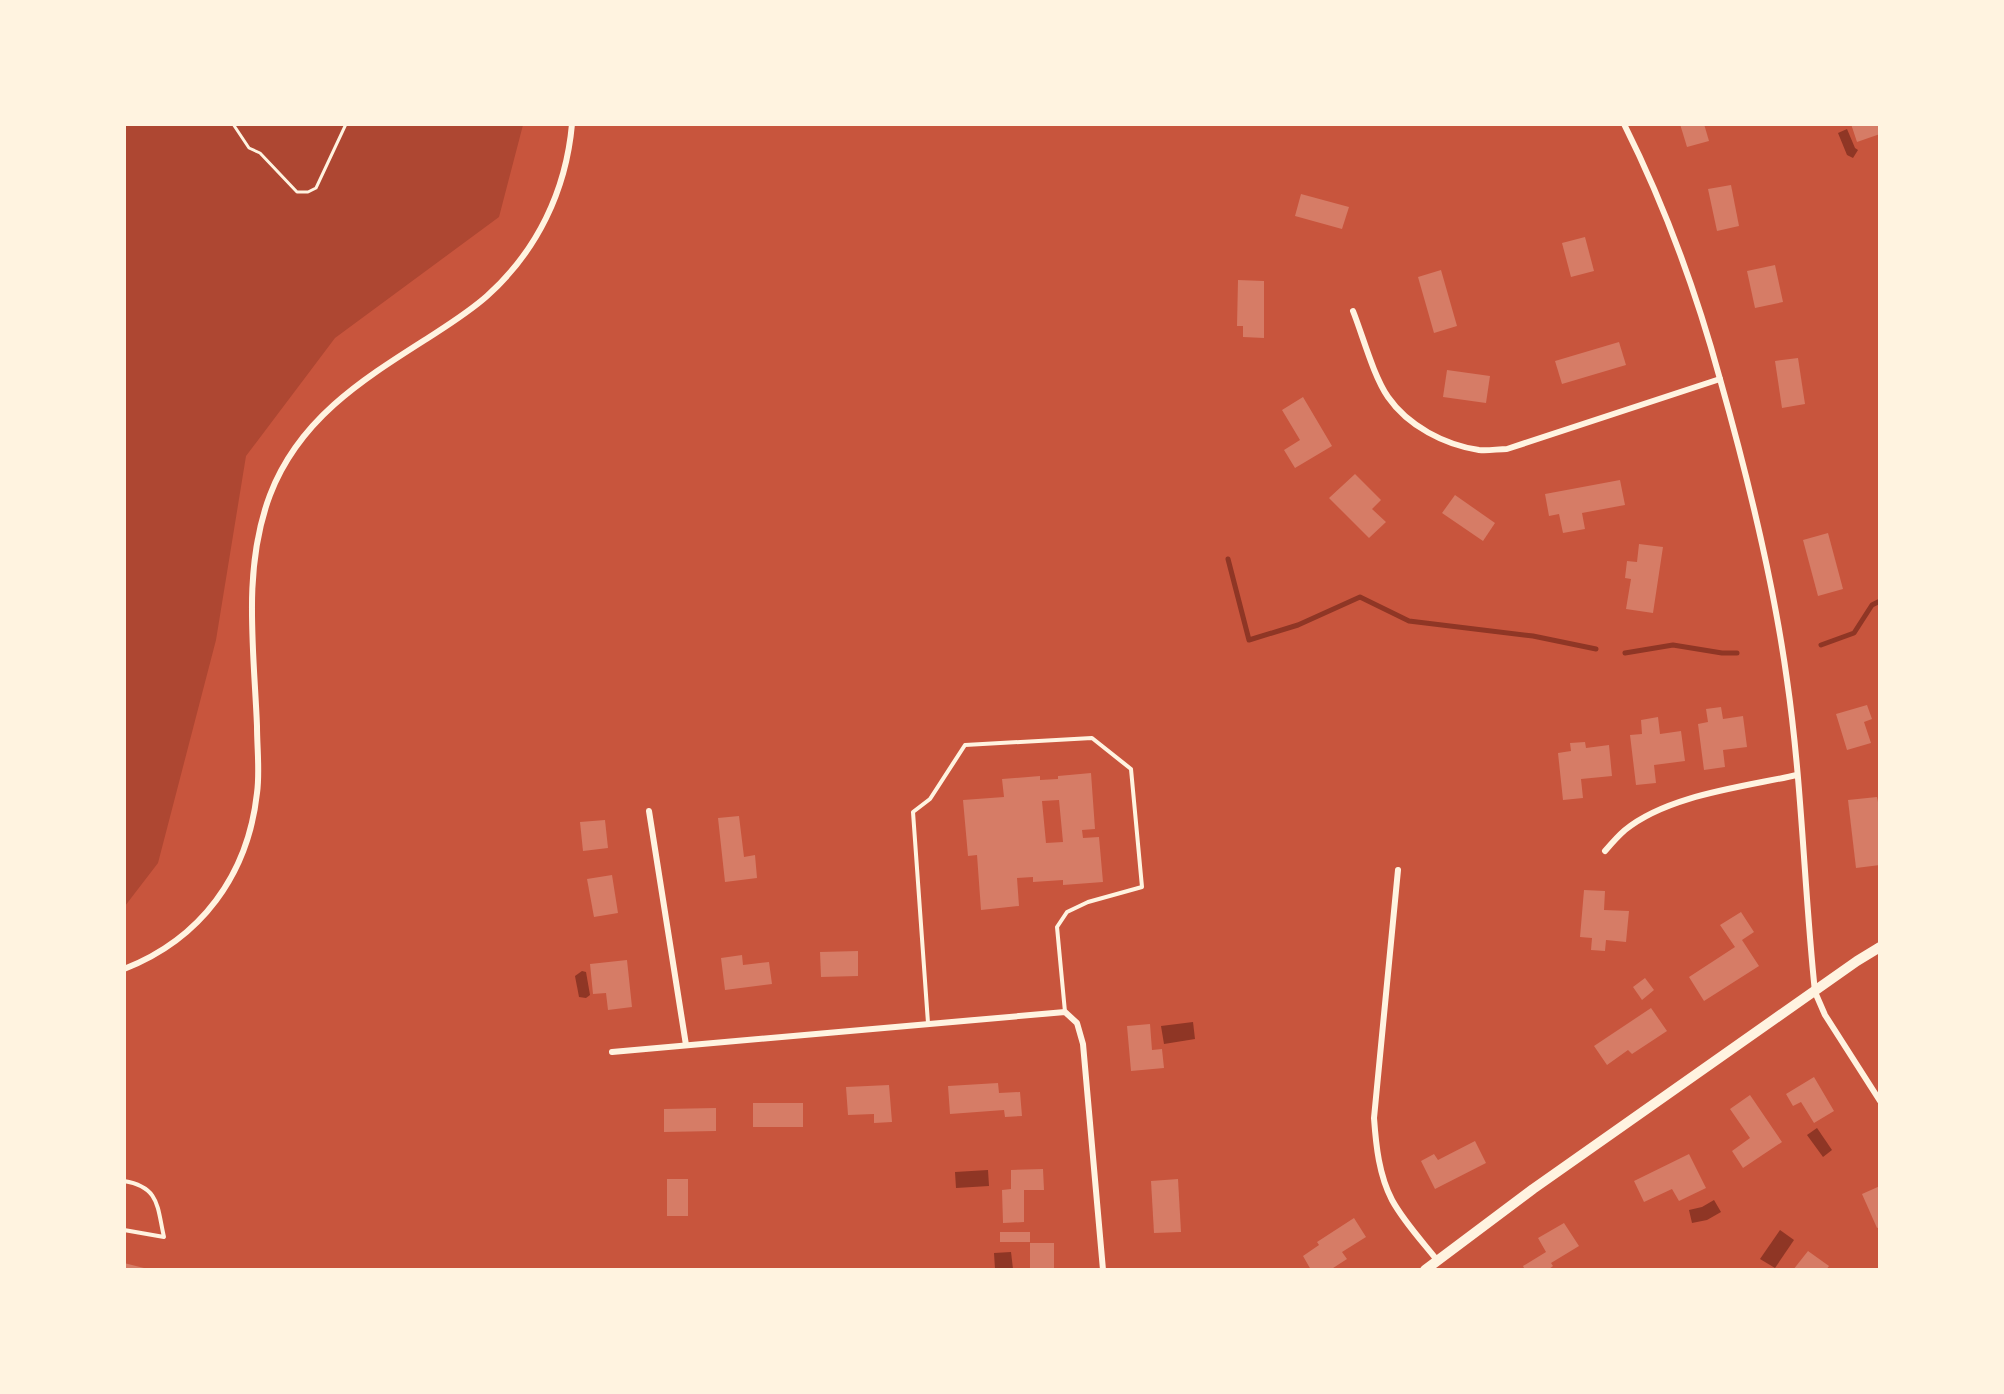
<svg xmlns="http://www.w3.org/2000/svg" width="2004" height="1394" viewBox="0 0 2004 1394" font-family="'Open Sans',sans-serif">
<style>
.green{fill:#ae4732}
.water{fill:#8f3625}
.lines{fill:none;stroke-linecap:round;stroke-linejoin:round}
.stream{stroke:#8f3625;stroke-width:5}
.building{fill:#d67c66;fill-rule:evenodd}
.path{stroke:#fff3e0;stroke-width:3}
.service{stroke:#fff3e0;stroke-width:4}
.minor{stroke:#fff3e0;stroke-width:6}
.secondary{stroke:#fff3e0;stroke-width:10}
</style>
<rect width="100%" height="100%" fill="#c8553d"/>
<polygon class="green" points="125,125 523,125 499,217 335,338 246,456 216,640 158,863 125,906"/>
<g class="water">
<polygon points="1847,129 1855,148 1858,150 1853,158 1847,155 1838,133"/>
<polygon points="582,971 586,972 590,995 586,998 579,997 575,976"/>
<polygon points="1193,1022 1195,1039 1164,1044 1161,1026"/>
<polygon points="1817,1128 1832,1150 1823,1157 1807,1135"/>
<polygon points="988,1170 989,1186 956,1188 955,1172"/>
<polygon points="1714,1200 1721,1212 1707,1220 1692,1223 1689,1210 1702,1207"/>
<polygon points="1780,1230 1794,1240 1775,1268 1760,1259"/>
<polygon points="1011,1252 1013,1269 995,1269 994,1253"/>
</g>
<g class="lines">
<g class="stream">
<polyline points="1228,559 1249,640 1298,625 1360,597 1409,621 1533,636 1596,649"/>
<polyline points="1821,645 1854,633 1872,605 1880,601"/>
<polyline points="1625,653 1673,645 1722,653 1737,653"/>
</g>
</g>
<g class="building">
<polygon points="1680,124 1704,124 1709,141 1687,147"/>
<polygon points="1851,124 1880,124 1880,134 1857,142"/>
<polygon points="1731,185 1739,226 1717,231 1708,189"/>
<polygon points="1301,194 1349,207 1342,229 1295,216"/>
<polygon points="1585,237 1594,271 1571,277 1562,243"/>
<polygon points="1775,265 1783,302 1755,308 1747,271"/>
<polygon points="1441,270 1457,326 1434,333 1418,277"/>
<polygon points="1238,280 1264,281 1264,338 1243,337 1243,326 1237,326"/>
<polygon points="1619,342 1626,365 1562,384 1555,361"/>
<polygon points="1798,358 1805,404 1782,408 1775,361"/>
<polygon points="1447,370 1490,376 1486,403 1443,397"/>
<polygon points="1303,397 1332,446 1295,468 1284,450 1300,440 1282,410"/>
<polygon points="1355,474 1381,500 1372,509 1386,522 1369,538 1329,498"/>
<polygon points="1620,480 1625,505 1582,513 1585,529 1563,533 1559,514 1549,516 1545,494"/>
<polygon points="1455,495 1495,523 1483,541 1442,513"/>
<polygon points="1828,533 1843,589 1818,596 1803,540"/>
<polygon points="1639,544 1663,547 1653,613 1626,609 1631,579 1625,578 1627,561 1637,562"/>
<polygon points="1867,705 1872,719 1864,722 1871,743 1847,750 1836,714"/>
<polygon points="1721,707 1723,719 1743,716 1747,747 1723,750 1725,767 1704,770 1698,724 1708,722 1706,709"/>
<polygon points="1658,717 1660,734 1681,731 1685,761 1654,765 1656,783 1636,785 1630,735 1642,734 1641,720"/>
<polygon points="1585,742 1586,748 1609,745 1612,776 1581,779 1583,798 1563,800 1558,753 1571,751 1570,743"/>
<path d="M1091,773L1095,829L1082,830L1083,838L1099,837L1103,882L1063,885V880L1033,882V877L1017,878L1019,906L981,910L977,855L968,856L963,800L1004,797L1002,779L1040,776V780L1058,779V776ZM1059,800L1063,842L1046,843L1042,801Z"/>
<polygon points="1877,797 1880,812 1880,865 1856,868 1848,800"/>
<polygon points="739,816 744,857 755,855 757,878 725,882 718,818"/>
<polygon points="605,820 608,848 583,851 580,822"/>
<polygon points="612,875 618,913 594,917 587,879"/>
<polygon points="1584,890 1605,891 1604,910 1629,911 1626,942 1606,940 1605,951 1591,950 1592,938 1580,937"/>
<polygon points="1741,912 1754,932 1742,940 1759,966 1704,1001 1689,977 1735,947 1720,925"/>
<polygon points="858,951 858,976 821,977 820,952"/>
<polygon points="742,955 743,965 769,962 772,984 725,990 721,958"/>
<polygon points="627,960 632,1007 608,1010 606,993 593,994 590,964"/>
<polygon points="1645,978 1654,990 1642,1000 1633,987"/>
<polygon points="1651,1008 1667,1031 1632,1054 1628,1050 1607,1065 1594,1046"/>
<polygon points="1150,1024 1152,1050 1162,1049 1164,1068 1131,1071 1127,1026"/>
<polygon points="1814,1077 1834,1111 1814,1123 1801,1102 1793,1106 1786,1094"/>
<polygon points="998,1083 999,1093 1020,1092 1022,1116 1005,1117 1004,1110 950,1114 948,1086"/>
<polygon points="889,1085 892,1122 874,1123 874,1114 848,1115 846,1087"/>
<polygon points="1750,1095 1782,1142 1743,1168 1732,1151 1750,1138 1730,1109"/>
<rect x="753" y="1103" width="50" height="24"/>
<polygon points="716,1108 716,1131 664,1132 664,1109"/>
<polygon points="1475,1141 1486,1163 1435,1189 1421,1161 1434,1154 1438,1160"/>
<polygon points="1689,1154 1706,1188 1679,1201 1672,1189 1644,1202 1634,1181"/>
<polygon points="1043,1169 1044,1190 1024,1190 1024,1222 1003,1223 1002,1190 1011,1189 1011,1170"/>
<rect x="667" y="1179" width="21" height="37"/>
<polygon points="1178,1179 1181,1232 1154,1233 1151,1181"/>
<polygon points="1880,1186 1880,1227 1877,1228 1862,1194"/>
<polygon points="1354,1218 1366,1237 1342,1252 1347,1259 1330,1270 1311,1270 1303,1256 1319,1245 1317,1242"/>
<polygon points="1564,1223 1579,1246 1551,1263 1553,1266 1548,1270 1525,1270 1523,1266 1546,1252 1538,1238"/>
<rect x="1000" y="1232" width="30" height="10"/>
<rect x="1030" y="1243" width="24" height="27"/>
<polygon points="1808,1251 1829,1266 1826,1270 1793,1270"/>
<polygon points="124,1263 148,1269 148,1270 124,1270"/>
</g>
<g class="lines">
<polyline class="path" points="233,124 249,148 260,153 297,192 308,192 316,188 346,124"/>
<g class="service">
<polyline points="928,1023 913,812 930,799 965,745 1092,738 1131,769 1142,887 1088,902 1067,912 1057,927 1065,1012"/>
<path d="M124,1181C160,1187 157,1207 164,1237L124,1230"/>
</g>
<g class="minor">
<path d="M1624,124C1665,206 1696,291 1720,379C1748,478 1773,578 1787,680C1802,783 1804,888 1815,992L1825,1015L1880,1101"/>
<path d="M1353,311C1363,336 1373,375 1388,397C1408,426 1445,445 1479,450C1488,451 1498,449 1507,449L1720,379"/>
<polyline points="649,811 686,1045"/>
<path d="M1605,851C1611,844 1618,836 1625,830C1668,795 1743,787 1797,775"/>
<path d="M1398,870L1374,1118C1376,1146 1379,1175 1392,1200C1404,1222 1422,1241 1437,1260"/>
<path d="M124,969C201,939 248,875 257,793C260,772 257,748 257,726C254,650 242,569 270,495C299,419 362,380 428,338C448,325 469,312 487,296C537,251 566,191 572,124"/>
<polyline points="612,1052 1065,1012 1077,1023 1083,1044 1103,1270"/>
</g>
<polyline class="secondary" points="1425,1270 1533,1189 1857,961 1880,947"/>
</g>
<rect width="2004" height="1394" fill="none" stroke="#fff3e0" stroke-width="252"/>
</svg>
